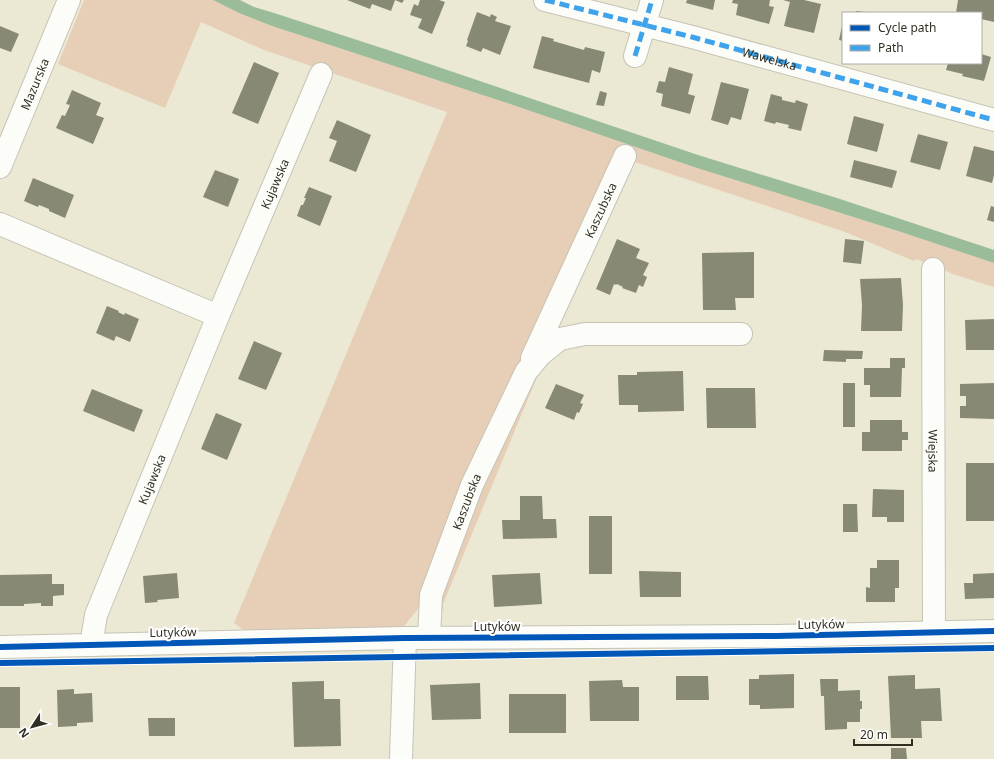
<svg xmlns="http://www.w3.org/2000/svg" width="994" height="759" viewBox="0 0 994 759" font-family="'Noto Sans',sans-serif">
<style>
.green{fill:#e7ceb6}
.water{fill:#9abc98}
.building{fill:#878975}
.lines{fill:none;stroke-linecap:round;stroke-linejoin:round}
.minor-casing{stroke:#c6c4b5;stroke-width:24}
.minor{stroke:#fcfcf9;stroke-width:22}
.quiet{stroke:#3ea3ea;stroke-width:5;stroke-dasharray:10 5;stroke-linecap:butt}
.cycleway-casing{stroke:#fff;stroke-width:8}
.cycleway{stroke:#0057b8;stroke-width:6}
.labels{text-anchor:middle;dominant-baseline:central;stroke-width:4;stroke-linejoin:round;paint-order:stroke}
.street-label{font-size:12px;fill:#312f22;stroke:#fff}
</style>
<rect width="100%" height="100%" fill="#ebe8d4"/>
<g class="green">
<polygon points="84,0 213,0 239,13 272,26 513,105 694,167 901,232 994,263 994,287 956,275 916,259 914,261 845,232 632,161 420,606 401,630 249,634 234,623 447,112 264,50 201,22 165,108 58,64"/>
<polygon points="545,362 537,377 443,604 444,613 441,603 441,591 450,556 525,389"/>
</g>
<polygon class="water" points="213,0 240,0 254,7 271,12 394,52 698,155 840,199 994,250 994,263 901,232 694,167 513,105 272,26 239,13"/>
<g class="building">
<polygon points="347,0 404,0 402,3 395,0 391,11 372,4 370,9"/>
<polygon points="420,0 439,0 445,2 432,34 418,28 422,19 410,15 414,4 418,6"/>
<polygon points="687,0 715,0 713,10 686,3"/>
<polygon points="733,0 770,0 769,6 774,7 769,24 736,15 738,4 732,3"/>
<polygon points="783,0 804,0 821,4 814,33 784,26 790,2"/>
<polygon points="958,0 994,0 994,22 981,19 981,13 956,13"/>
<polygon points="856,11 865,12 865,13 855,13"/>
<polygon points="477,12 490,17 491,14 497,17 495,21 511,26 500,55 483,48 481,52 466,46 468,41 467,40"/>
<polygon points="0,26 19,34 11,52 0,48"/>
<polygon points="842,26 843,26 843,41 839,40"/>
<polygon points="542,36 554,39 553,41 584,50 585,47 605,52 600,73 592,70 589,83 533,68"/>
<polygon points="981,54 991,57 984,81 962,76 963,74 946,70 948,63 981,63"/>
<polygon points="254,62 279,73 258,124 232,113"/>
<polygon points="669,67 693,74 688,94 695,96 690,114 661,106 663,94 656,92 659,81 665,82"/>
<polygon points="721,82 749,89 741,120 731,117 728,125 711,120"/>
<polygon points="72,90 101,103 96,115 104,118 93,144 56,128 62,115 65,116 70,105 66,104"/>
<polygon points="600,91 607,93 604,106 596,105"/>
<polygon points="771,94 782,97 782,100 795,103 796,100 808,104 801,131 788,128 789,125 776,122 775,124 764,121"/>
<polygon points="854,116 884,124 877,152 847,144"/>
<polygon points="337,120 371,135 356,172 329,161 337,141 329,138"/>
<polygon points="918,134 948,142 940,170 910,162"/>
<polygon points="974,146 994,151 994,175 992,183 966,176"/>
<polygon points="854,160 897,171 892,188 850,177"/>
<polygon points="215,170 239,179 228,207 203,197"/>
<polygon points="33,178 74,195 65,218 49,211 49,209 39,205 38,207 24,201"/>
<polygon points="309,187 332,196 320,226 297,216 301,205 303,205 306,198 304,198"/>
<polygon points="991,206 994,207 994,222 987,220"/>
<polygon points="617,239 640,249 636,258 649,263 643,275 647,277 643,287 639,285 636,293 622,288 623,287 617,284 616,285 614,284 610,295 596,289"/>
<polygon points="845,239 864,241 861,264 843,262"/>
<polygon points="754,252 754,298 735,298 736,310 703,310 702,253"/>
<polygon points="901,278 903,305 902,331 861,331 862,305 860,279"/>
<polygon points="107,306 119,311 118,312 124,315 125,313 139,319 130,342 116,336 114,341 96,333"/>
<polygon points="994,319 994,350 966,350 965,320"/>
<polygon points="254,341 282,353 266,390 238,379"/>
<polygon points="824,350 863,351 862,359 846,359 846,362 823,361"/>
<polygon points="890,358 905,358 905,368 902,368 901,397 870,397 870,385 864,385 864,368 890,368"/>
<polygon points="683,371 684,411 638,412 638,405 619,405 618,375 637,375 637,372"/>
<rect x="843" y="383" width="12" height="44"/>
<polygon points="994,383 994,419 960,418 960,406 966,406 966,396 960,396 960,384"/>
<polygon points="556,384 584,395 580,403 583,404 579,413 577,412 574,420 545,408"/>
<polygon points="706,388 755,388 756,428 707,428"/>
<polygon points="92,389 143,410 134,432 83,411"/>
<polygon points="216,413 242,424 227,460 201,449"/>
<polygon points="870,420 902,420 902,432 908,432 908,440 902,440 902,451 862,451 862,432 870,432"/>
<rect x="966" y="463" width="28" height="58"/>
<polygon points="873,489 904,490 904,522 887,522 887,517 872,517"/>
<polygon points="520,496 542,496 543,519 556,519 557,538 503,539 502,520 520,520"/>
<polygon points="843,504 857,504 858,532 843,532"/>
<rect x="589" y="516" width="23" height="58"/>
<polygon points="877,560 899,560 899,588 895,588 895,602 866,602 866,587 870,588 870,568 877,568"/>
<polygon points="639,571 681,572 681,597 640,597"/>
<polygon points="177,573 179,598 157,600 158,602 145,603 143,576"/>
<polygon points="540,573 542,604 494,607 492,575"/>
<polygon points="994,573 994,598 965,599 964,583 973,583 973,574"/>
<polygon points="52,574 52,584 64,584 64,595 53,596 53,606 41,606 41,603 24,604 24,606 0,606 0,575"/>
<polygon points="794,674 794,708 760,709 760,705 749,705 749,679 759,679 759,675"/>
<polygon points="915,675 915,689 940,688 942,721 921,721 922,738 891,738 888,676"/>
<polygon points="676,676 708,676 709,700 676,700"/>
<polygon points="820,679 838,679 838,691 860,690 860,701 862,701 862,709 860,709 860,722 847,722 847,729 825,730 824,696 821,696"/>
<polygon points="622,680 623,687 639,687 639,721 590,721 589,681"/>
<polygon points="324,681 324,699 340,699 341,746 294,747 292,682"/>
<polygon points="480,683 481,719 432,720 430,685"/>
<rect x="0" y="687" width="20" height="41"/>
<polygon points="74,689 74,694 92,693 93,722 77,723 77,726 58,727 57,690"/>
<rect x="509" y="694" width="57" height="39"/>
<polygon points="148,718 175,718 175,736 149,736"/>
<polygon points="891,748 906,748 907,759 891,759"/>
</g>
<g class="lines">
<g class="minor-casing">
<g id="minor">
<path id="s1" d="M545,0L692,37L994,120"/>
<polyline points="635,56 652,0"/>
<path id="s2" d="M0,167L69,0"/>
<polyline points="0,224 218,316"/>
<path id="s3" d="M933,269L934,632"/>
<path id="s4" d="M532,358L625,156"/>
<path id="s5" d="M429,638L431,595L472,485L526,372L540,355L560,339L585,334H741"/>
<path id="s6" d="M93,645V633L96,615L218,316L321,74"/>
<polyline points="0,647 405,638 776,636 994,631"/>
<polyline points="401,759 405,638"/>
</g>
</g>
<use href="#minor" class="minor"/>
<g class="quiet">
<polyline points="545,0 692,37 994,120"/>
<polyline points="635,56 652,0"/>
</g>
<g class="cycleway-casing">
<g id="cycleway">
<polyline points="0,647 405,638 776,636 994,631"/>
<polyline points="0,663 994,648"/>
</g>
</g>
<use href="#cycleway" class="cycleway"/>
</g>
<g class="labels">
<g class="street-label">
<text stroke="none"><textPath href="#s1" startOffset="232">Wawelska</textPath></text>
<text stroke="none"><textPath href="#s2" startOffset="90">Mazurska</textPath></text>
<text stroke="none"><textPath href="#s6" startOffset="497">Kujawska</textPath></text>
<text stroke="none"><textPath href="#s4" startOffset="163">Kaszubska</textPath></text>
<text stroke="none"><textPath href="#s3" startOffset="182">Wiejska</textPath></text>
<text stroke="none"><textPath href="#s6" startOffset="177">Kujawska</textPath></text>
<text stroke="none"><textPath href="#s5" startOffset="143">Kaszubska</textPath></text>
<text transform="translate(821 624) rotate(-1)">Lutyków</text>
<text x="497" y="626">Lutyków</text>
<text transform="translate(173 632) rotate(-1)">Lutyków</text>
</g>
</g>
<rect x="842" y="12" width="140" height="52" fill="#ffffff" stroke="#adaca7"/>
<rect x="850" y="25" width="20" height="6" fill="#0057b8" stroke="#adaca7"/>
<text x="878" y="32" font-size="12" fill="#312f22">Cycle path</text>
<rect x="850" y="45" width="20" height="6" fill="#3ea3ea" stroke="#adaca7"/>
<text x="878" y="52" font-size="12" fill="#312f22">Path</text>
<g transform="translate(32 727) rotate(234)" stroke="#ffffff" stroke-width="3" paint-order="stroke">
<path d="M0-3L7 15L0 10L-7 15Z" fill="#312f22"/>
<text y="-6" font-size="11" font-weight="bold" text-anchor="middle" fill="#312f22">N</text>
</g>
<path d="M854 739v6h58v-6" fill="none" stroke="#312f22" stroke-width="2"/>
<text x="860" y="739" font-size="12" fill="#312f22" stroke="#ffffff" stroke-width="3" paint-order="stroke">20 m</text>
</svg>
